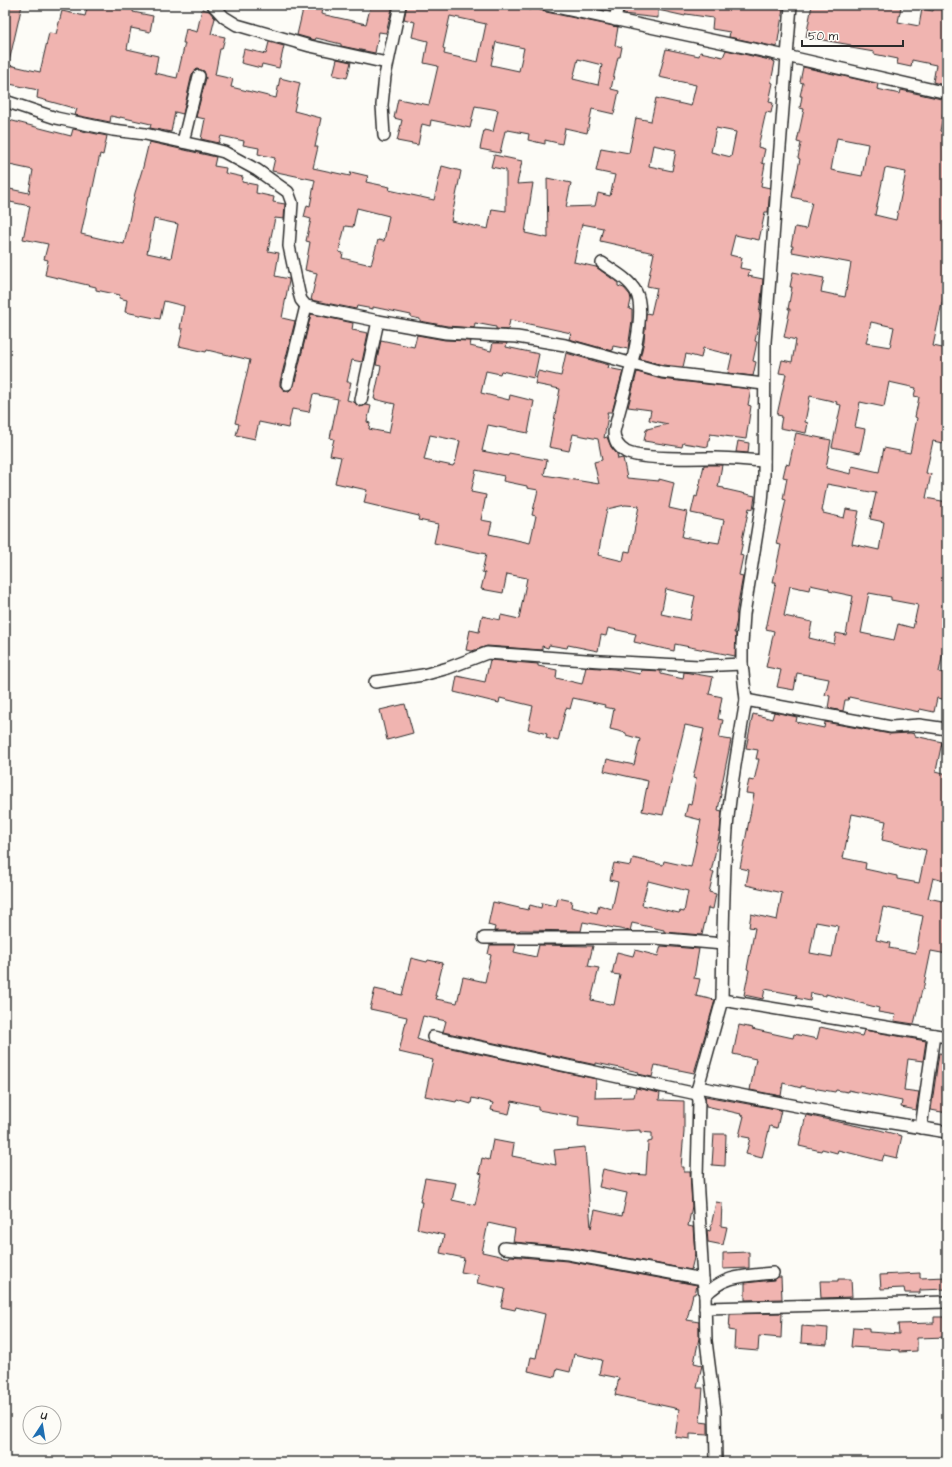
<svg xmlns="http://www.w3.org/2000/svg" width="952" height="1467" viewBox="0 0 952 1467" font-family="'Architects Daughter',sans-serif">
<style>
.building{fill:#f0b4b0;stroke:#2b2b2b;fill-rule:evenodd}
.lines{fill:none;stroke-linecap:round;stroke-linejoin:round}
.minor-casing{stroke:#2b2b2b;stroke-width:14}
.minor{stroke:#fdfcf7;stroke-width:11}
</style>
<rect width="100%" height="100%" fill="#fdfcf7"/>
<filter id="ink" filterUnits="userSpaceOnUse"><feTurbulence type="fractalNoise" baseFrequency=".025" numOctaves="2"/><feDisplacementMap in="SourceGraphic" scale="8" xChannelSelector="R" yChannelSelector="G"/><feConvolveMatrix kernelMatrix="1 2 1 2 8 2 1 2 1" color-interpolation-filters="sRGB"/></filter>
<g filter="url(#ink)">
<g class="building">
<polygon points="10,5 22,5 9,62 5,62 5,13 8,14"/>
<path d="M88,5H129L134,6L133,12L153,16L150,32L131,28L127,49L158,56L155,73L177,78L185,43H183L186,29L197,32L202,9L209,11L215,18L211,34L225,37L222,49H220L215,75L233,79L231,87L276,98L280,78L300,83L294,111L321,118L315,147H318L313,168L350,176L351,172L368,176L366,182L390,187L389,190L434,200L442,166L461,171L451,221L488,229L492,209L506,211V170L491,167L494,155L522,161L517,184L533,183L525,233L548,238L547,178L571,183L566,207L595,206L598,193L610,196L615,175L596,171L601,148L629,153L636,118L651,121L656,98L691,106L696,85L659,77L666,49L699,56L700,52L723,57L726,50L774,61V62H775L771,82L773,83L769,102L773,103L771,113L766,112L758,147L765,149L762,163L765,164L761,186L770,188L768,212H765L759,240L735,235L730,255L742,258L740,268L750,270L748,276L763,279L761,300L759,313H760V317L755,341L757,342L753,361L756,362L753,376L728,373L732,355L703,348L701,358L686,354L683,367L663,365L640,359L644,341L646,313L651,314L657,288L647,286L654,253L600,241L603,228L582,224L574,262L596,267L618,283V286L624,288L630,295L631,300L629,309L632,310V320L628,349L613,346L612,351L569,339L571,333L510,320L508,330L496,329V327L475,323L474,328L447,326L420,321V319L411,317V315L373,307V309L357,306L356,309L311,300L317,273L305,270L310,242L306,241L311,219L304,217L307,205L310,206L315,180L272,171L275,158L258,154L259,148L243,145L244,141L221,136L219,143L201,139L205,119L196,117L206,78L204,71L197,69L192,74L183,114L175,112L171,132L150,128L151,124L120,117V118L111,116L110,122L75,115L77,109L37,98L38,90L5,83V64L40,72L49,33L56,34L62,11L85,16ZM716,128L736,132L731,157L711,152ZM653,145L676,150L672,171L649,166ZM357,208L389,216L384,241L378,240L371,265L342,258L343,253L339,252L345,226L353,227Z"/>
<polygon points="304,5 322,8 321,14 366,24 371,5 393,5 386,33 379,32 375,53 341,46 341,44 316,38 315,40 297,35"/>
<path d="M407,5H508L530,10L531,7L546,12L618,27L615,45L622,47L620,57H618L611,89L619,91L614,114L592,109L587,133L565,128L562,144L545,140V144L528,140L529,134L508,130V131H505L500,153L480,149L484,130L493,132L498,110L475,106L470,128L431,120L430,126L422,124L418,145L397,141L402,120L394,118L398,99L429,105L438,66L424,63L428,41L412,37L415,22L404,19ZM450,16L486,24L478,62L444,54L445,49L443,48ZM496,42L524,48L519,71L491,65ZM578,59L602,65L598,85L573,79Z"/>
<polygon points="581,5 611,5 610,11"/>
<polygon points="625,5 764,5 783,9 777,47 729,37 730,32 712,29 713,18 686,14 685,16 658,10 658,18 623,14"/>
<polygon points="812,5 890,5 901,7 898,22 919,26 922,9 933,11 934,5 947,5 947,86 933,82 936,65 912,60 911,67 897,64 898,59 874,54 874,52 851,48 851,45 806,37"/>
<polygon points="269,42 284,46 279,68 262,64 261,68 241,63 244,49 266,54"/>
<polygon points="337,59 351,62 347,78 333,75"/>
<path d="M803,67L878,84L877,89L900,94L901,90L946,100L940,131L947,133V186L945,195H947V289H945L933,346L947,349L944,371L947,373V444L933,441L926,473L931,474L926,498L947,502V649L944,648L939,672L947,674V700L937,698L934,712L920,709L919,712L849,697L848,700H845L843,711L828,708L830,696L825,695L829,679L797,673L794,690L777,687L781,670L766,667L774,631L766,629L776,582H773L781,545L776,544L786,500L783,499L787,478L783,477L786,464L789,465L796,433L831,440L826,468L851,474L852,466L879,472L884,448L910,453L917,418L915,417L919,397L914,396L916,388L889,382L884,407L860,402L855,427L865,429L860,453L832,447L841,405L836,404L837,402L810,396L805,422L808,423L806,433L780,428L782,416L777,415L786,374L779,373L782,360L792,362L796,340L784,337L790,309H788L792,287H790L793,272L824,278L821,292L845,297L851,263L792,252L793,246H791L795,227L806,229L812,202L792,197L800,159L798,158L801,143L797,142L804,109L800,108L802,96H800L803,83L800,82ZM837,138L868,144L862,176L831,170ZM885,168L906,172L896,220L875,215ZM871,322L894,327L890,347L866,343ZM827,484L876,493L870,519L884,522L879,550L852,544L859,511L846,509L844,518L823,513V511H822ZM810,585L829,589V591L853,596L846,635L836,633L834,644L809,638L812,622L784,616L790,586L809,590ZM869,593L891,597V600L918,605L913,628L898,624L894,640L861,633Z"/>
<path d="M5,119L71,136L73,129L107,136L103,155L100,154L91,197H89L81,234L124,244L135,193L143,167L149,142L216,157L214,166L226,168L225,173L243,177L242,182L257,185L256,193L274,197L273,202L285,204L284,219L275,218L268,251L279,253L275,276L289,279V281L282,318L295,321L280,382V386L285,391H289L294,386L311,314L353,323L352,330L368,333L362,362L352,360L347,382H351L347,400L354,402L357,405L360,407L366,405L371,406L367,422L370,423L369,429L389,433L395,404L374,399L381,366L376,365L381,340L414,347L417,335L445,340L471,341L470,346L491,351L493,343H507L506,347L539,354L534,378L501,371L500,374L486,371L481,393L509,400L510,395L534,401L528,433L488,425L482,451L508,456L509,453L547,460L544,475L599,484L594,462L602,460L598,439L573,434L569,451L549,447L560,389L535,384L538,371L561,376L566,353L609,365L608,368L623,371L612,412H607L608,416L604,438L607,437L611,447L617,454L618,459L623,458L627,478L659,481V479L674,483L669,508L687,512L682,537L719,543L724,520L691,513L695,496L697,497L704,465H722L718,487L724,488V489L755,496L753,509L749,508L742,540L743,541L740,555L743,556L739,575L743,576L736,614H737V620L734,633H736L735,656L675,644L674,651L634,642L636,634L608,628L606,636L601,635L598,651L568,645L567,648L549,645L548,648L542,646V650L487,646L472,651L466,650L470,630L479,632L482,616L500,620L501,615L519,619L527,578L507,574L503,593L481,589L485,573L482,572L486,554L434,543L438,524L418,520L419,516L364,503L367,490L335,483L341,457L330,455L334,439L330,438L338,399L313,394L309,412L292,409L288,428L259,422L255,439L236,435L239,424L235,423L250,360L207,350L206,352L179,346L183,329H180L184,306L164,301L160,319L125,312L127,300L119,298L120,295L96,290V287L45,275L48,260L44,259L48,244L23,239L30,206L5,201V188L29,193L33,170L5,164ZM154,219L178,224L171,258L147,253ZM430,435L460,441L455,464H454L453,466L424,460ZM476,470L504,476L503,481L527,486V488L538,490L532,515L536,516L530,543L489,534L492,522L481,520L486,495L471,492ZM625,505L639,506L630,552L625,551L623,561L598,555L607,509ZM666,589L695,596L690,620L661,614Z"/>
<polygon points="637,372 661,379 751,389 748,405 751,406 746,439 710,434 708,447 683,443 682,447 644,441 646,430 647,430 647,429 668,424 649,420 651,410 628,407"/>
<polygon points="738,441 749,443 748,453 736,452"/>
<path d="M490,660L538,664V666L557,670L556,678L582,684L586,667L614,669L640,674L641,670L661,671V674L683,679L684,672L713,677L709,694L722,697L718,719L723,720L719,738L731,740L720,794H721L718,810L722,811L720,831L711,872H714L709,892L716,894L713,909L708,908L702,935L664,932V930L632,923L630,931L583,922L581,931L520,930L519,931H494L495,927L488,925L493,902L528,910L530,905L541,908L542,903L556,906L558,898L572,901L571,907L597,913L599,905L612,909L618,882L610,880L614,863L631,866L633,858L663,865L664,861L691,867L701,820L685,816L688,804L691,805L696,779L693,778L704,729L685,725L663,815L642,811L648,781L604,771L607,759L634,765L640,739L626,735V733L610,729L614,709L604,707L605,705L573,698L570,709L566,708L558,741L546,738L547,734L528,729L533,706L500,698L499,703L454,692L457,676L485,682ZM648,881L688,891L684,912L680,911L679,913L642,905Z"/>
<polygon points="405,704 413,733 387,740 380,710"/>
<path d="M774,712L797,717L796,722L824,728L825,722L890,734L910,733L915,734V736L942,742L936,771L947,774V882L933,878L928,898L947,902V954L931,951L923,990H922L914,1024L894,1021L896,1015L878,1012L879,1008L826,994V996L811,993L810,1001L796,998L797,995L765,989L763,999L744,995L749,970L747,969L755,928L749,927L751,914L777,920L782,893L746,885L749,870L740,868L754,794L746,793L749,780L754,781L759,759H756L758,750L746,748L753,714L772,719ZM852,814L886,821L882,840L926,850L919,883L897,879V876L865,869L866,863L843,858ZM883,907L923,916L916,953L889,948L890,943L876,940ZM816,922L838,926L832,957L810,953Z"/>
<polygon points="490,945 516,945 514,952 536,957 539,945 593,946 588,966 599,968 591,1000 614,1005 620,975 612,974 617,952 633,956 635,950 658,956 661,946 699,949 694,978 700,979 696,996 715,1000 694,1073 655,1065 652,1077 638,1074 639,1072 596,1063 596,1065 443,1032 446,1021 423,1016 417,1039 432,1044 596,1079 595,1098 634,1097 636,1088 660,1093 659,1100 684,1101 684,1132 681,1167 684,1167 684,1172 690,1172 692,1206 688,1226 693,1227 695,1254 691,1270 569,1247 513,1242 515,1229 488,1223 482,1252 509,1258 510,1256 567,1261 697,1285 695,1294 693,1294 687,1320 699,1322 699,1338 694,1363 702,1365 697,1388 703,1388 700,1422 708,1423 708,1435 690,1434 690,1439 675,1437 679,1409 615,1395 619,1378 599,1374 602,1360 574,1354 570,1372 557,1369 555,1377 528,1371 531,1357 536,1358 545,1314 516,1307 515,1310 501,1307 505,1289 477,1283 479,1275 461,1272 464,1258 440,1253 444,1235 417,1229 422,1202 420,1202 425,1178 456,1183 452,1200 475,1205 482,1174 479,1173 482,1158 489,1160 493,1140 514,1144 512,1156 556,1165 554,1150 585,1147 591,1228 595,1210 622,1216 627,1193 599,1187 603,1169 632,1175 632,1174 646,1175 648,1142 652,1141 652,1133 640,1132 640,1130 623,1131 578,1126 579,1117 538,1110 538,1107 512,1101 509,1114 491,1110 493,1103 472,1098 471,1104 457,1100 456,1102 425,1096 433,1060 399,1052 407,1017 370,1009 375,989 402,995 411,958 427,962 428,960 443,963 435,996 437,996 436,999 457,1003 463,977 485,982 491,955 488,954"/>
<polygon points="739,1025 753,1028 752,1029 793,1038 794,1034 817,1039 820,1027 862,1036 864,1030 926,1041 923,1061 908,1059 904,1090 919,1092 916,1110 901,1107 902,1101 848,1090 848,1092 836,1090 835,1092 801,1086 801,1088 783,1083 781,1096 750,1090 756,1059 733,1054"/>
<polygon points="939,1053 947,1054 947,1113 931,1110"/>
<polygon points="705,1096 781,1110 777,1128 770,1126 762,1158 746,1154 750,1138 739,1136 744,1116 740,1115 741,1114 706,1106"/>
<polygon points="806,1115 872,1129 872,1128 902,1136 897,1158 884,1155 882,1161 838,1150 837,1153 822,1149 821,1151 799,1146"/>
<polygon points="714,1134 726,1134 725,1166 712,1165"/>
<polygon points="716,1202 722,1203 721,1226 727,1227 723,1245 708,1242 707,1230 710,1231"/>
<polygon points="749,1252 749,1268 723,1269 723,1253"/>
<polygon points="920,1273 920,1278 947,1277 947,1289 920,1290 920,1293 905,1293 904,1288 881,1289 880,1275"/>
<polygon points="778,1277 781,1277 782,1299 745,1300 745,1283 774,1280"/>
<polygon points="838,1279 851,1279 852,1297 821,1298 820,1281 838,1281"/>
<polygon points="782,1313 781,1338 759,1336 758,1351 734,1349 735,1331 729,1330 730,1314"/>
<polygon points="934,1317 947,1317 947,1337 917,1338 917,1351 899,1352 899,1350 851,1347 853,1327 869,1328 869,1332 899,1334 898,1324 934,1323"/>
<polygon points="802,1326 828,1328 827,1345 801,1343"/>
</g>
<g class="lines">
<g class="minor-casing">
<g id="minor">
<polyline points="213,5 224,17 237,25 310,46 387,63"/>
<polyline points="547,5 786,56 947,93"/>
<polyline points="615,20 618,5"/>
<polyline points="5,101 56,118 113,130 145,134 209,148 224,152 257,170 288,192 292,203 289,246 299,293 301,300 306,306 378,321 446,333 517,337 565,345 662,372 764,384"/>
<polyline points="384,136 382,105 385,76 400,5"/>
<polyline points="183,142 199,76"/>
<path d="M602,263C613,271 629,279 636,292C650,317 620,403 614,432C614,441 618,447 626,452C642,460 695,458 715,458C731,458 747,460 764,461"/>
<polyline points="287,384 306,306"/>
<polyline points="361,400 378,321"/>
<polyline points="375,682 423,675 448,668 487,653 600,661 699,666 742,664"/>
<polyline points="746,700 742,664 742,644 744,614 762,502 764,477 765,342 791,5"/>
<polyline points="484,938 655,938 723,944"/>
<path d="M722,1000C723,943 723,886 727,829C730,786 739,743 746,700L891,727L919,725L947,729"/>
<polyline points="433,1037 697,1094"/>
<polyline points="698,1087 844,1115 947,1132"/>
<polyline points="921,1128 934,1035"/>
<polyline points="504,1248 568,1254 703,1279"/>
<path d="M705,1296C724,1274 747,1276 773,1273"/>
<polyline points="705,1308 947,1302"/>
<polyline points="716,1462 715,1411 706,1341 705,1296 703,1279 697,1177 699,1100 697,1094 698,1087 722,1000 947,1037"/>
</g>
</g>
<use href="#minor" class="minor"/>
</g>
</g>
<rect width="952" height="1467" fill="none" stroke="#fdfcf7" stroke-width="20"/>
<rect x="10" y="10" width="932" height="1447" fill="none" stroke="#2b2b2b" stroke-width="1.5" filter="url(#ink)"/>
<g transform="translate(42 1425) rotate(12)"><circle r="19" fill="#fdfcf7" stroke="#a9a8a5"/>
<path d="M0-3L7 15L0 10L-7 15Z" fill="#1f6fb2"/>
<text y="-6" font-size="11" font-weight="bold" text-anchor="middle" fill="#2b2b2b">U</text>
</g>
<path d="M802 40v6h101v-6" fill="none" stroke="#2b2b2b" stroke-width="2"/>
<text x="808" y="40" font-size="12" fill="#2b2b2b" stroke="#fdfcf7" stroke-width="3" paint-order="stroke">50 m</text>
</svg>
